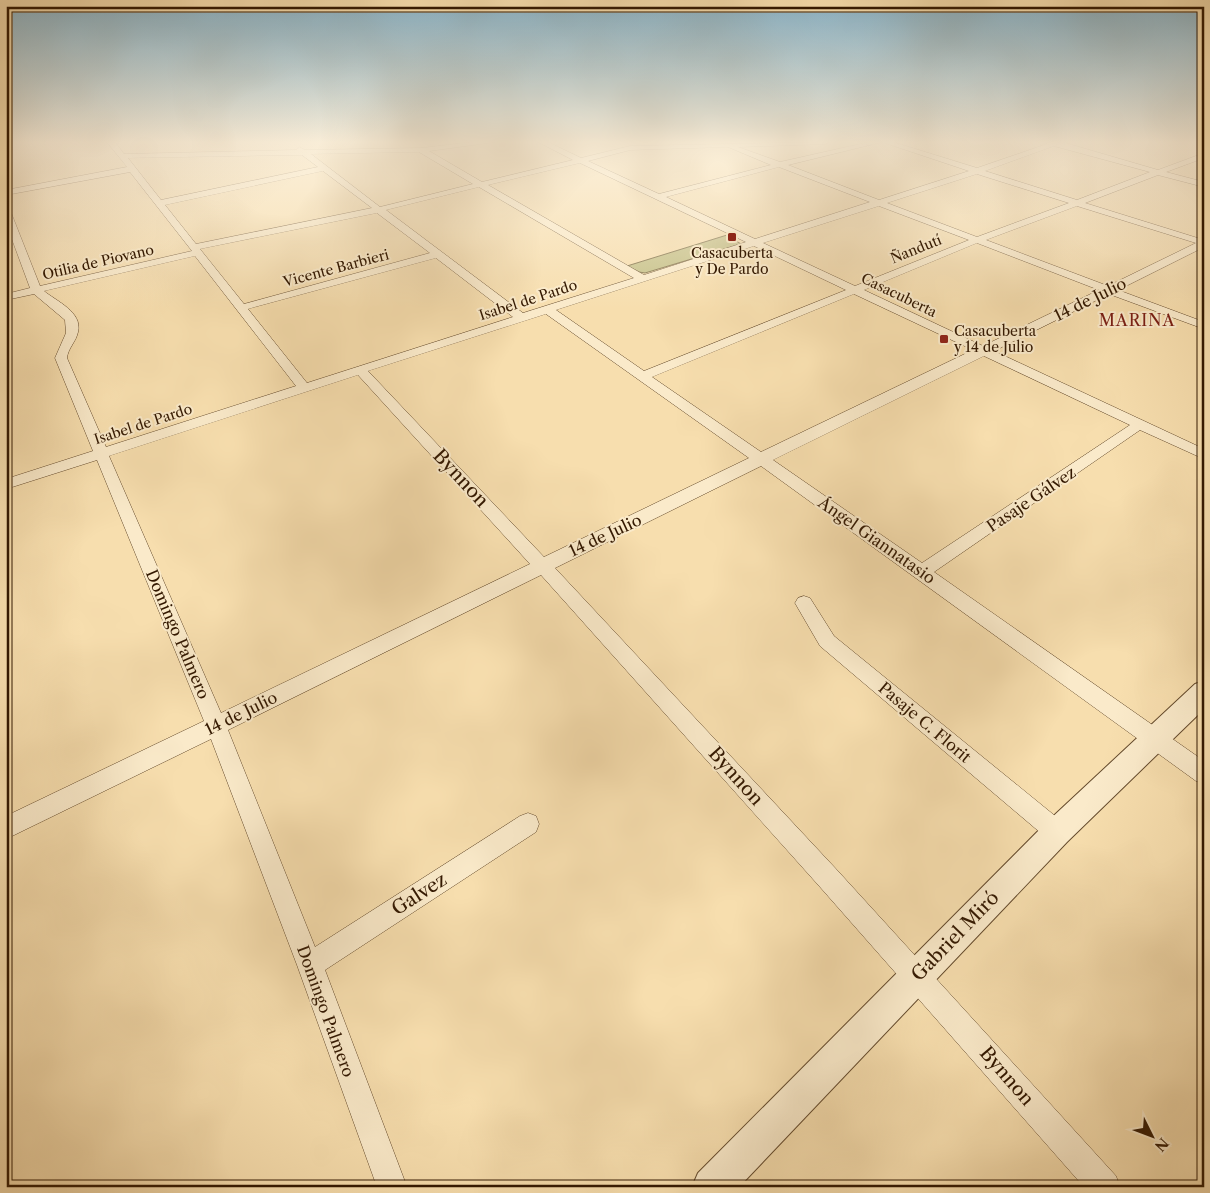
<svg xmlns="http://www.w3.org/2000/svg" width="1210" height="1193" viewBox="0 0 1210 1193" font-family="'Libre Caslon Text',serif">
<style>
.green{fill:#c3bf86;stroke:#7b6c44}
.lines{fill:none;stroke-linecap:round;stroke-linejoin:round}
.minor-casing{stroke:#644a2c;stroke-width:1}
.tertiary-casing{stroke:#644a2c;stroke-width:2}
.minor{fill:#faeaca;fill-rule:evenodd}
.tertiary{fill:#faeaca;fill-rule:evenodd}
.poi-dot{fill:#8f2418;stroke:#faeaca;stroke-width:2}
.labels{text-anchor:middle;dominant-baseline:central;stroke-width:4;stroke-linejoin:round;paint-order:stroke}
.far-street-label{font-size:14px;fill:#331801;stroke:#faeaca}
.far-poi-label{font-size:14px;fill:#331801;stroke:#faeaca}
.street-label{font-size:16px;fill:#331801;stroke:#faeaca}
.far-quarter-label{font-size:16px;letter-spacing:1px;fill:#7a1f14;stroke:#faeaca}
.near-street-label{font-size:19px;fill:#331801;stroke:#faeaca}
</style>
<rect width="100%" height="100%" fill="#f7deae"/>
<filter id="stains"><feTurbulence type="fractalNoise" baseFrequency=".004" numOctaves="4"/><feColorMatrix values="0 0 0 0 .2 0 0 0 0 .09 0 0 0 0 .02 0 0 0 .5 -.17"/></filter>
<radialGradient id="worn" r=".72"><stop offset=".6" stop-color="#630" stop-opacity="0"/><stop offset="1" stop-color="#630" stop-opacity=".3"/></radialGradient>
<polygon class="green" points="727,235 741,244 645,273 639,272 627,266"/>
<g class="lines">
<g class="minor-casing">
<g id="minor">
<path d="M107,142H115L124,154L296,150L299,147L305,150L422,148L472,142H495L429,151L482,182L573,160L538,142H548L581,158L630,146L829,142L825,144L738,147L780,162L869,142H882L788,165L879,200L969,171L882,142H893L977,168L1047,144L1045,142H1062L1158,170L1204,153V158L1166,172L1204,182V187L1158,175L1085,203L1204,240V247L1118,290L1204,322V329L1109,294L994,351L1204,449V459L1140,430L934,572L1204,761V784L1196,781L761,466L555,568L837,870L1116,1176L1120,1187H1084L820,887L541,575L228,730L315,947L520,816L528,813L536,816L539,824L536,832L325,970L407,1187H377L297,965L211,739L6,839V816L204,721L97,460L6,489V479L93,451L55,358L66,333L65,320L34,294L6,300V294L30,288L6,223V207L10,210L40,286L192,251L130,172L6,195V190L127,167ZM1054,146L1150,172L1077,200L985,171ZM728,147L771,165L659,194L588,161L630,150ZM419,152L473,184L380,207L311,154ZM302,155L318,167L161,200L128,158ZM580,163L746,242L644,275L488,185ZM779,167L870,202L755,239L666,197ZM323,171L372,208L196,244L165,205ZM977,174L1069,203L977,237L887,203ZM479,187L634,278L523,313L386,210ZM879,206L969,240L855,286L763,243ZM1077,206L1196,243L1108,286L986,240ZM377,213L430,253L244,304L200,249ZM977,243L1099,290L983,346L864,290ZM754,246L846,290L644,371L556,310ZM195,256L296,386L106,447L67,358C68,348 76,342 78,332C83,312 56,301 44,291ZM436,258L513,317L307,383L248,309ZM854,294L973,350L761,452L652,377ZM546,314L749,458L544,557L368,371ZM984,356L1130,425L922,563L773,460ZM358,375L530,564L221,713L109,456Z"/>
<polygon points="804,596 810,598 834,636 1065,824 1068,832 1065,840 1057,843 1049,840 820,646 795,603 798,598"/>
</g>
</g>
<g class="tertiary-casing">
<polygon id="tertiary" points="1204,681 1204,709 1067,842 739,1187 692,1187 698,1173 1047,822 1195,684"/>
</g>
<use href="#minor" class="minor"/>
<use href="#tertiary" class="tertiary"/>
</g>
<linearGradient id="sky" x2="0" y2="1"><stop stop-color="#8ab7ce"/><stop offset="0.46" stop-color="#fbf0db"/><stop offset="1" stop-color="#fbf0db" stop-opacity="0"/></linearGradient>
<rect width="1210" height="309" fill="url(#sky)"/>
<g class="poi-dot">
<rect x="727" y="232" width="10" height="10" rx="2.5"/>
<rect x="939" y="334" width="10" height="10" rx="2.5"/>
</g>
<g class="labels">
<g class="far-street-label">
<text transform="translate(916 249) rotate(-22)">Ñandutí</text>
<text transform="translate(98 262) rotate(-13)">Otilia de Piovano</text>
<text transform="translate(336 268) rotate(-15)">Vicente Barbieri</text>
<text transform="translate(899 295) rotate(26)">Casacuberta</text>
<text transform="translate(528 300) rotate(-18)">Isabel de Pardo</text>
<text transform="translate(143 424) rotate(-18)">Isabel de Pardo</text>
</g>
<g class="far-poi-label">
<text x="732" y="253">Casacuberta<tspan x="732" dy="16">y De Pardo</tspan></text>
<text x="954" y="331" text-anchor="start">Casacuberta<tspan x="954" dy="16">y 14 de Julio</tspan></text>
</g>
<g class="street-label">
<text transform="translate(1090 299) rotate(-26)">14 de Julio</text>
<text transform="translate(1031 499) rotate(-34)">Pasaje Gálvez</text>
<text transform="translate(605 535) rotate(-25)">14 de Julio</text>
<text transform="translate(877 540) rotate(35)">Ángel Giannatasio</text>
<text transform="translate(178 634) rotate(67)">Domingo Palmero</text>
<text transform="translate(241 713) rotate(-26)">14 de Julio</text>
<text transform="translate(925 722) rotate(40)">Pasaje C. Florit</text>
<text transform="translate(326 1011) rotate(70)">Domingo Palmero</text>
</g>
<g class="far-quarter-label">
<text x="1137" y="320">MARINA</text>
</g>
<g class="near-street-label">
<text transform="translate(461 478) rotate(47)">Bynnon</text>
<text transform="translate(736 776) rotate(48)">Bynnon</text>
<text transform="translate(419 894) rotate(-33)">Galvez</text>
<text transform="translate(955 936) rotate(-46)">Gabriel Miró</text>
<text transform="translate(1007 1076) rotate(49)">Bynnon</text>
</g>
</g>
<rect width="1210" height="1193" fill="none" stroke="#f7deae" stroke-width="25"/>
<rect x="8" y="8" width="1195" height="1178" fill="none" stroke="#331801" stroke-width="2.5"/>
<rect x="12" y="12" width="1185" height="1168" fill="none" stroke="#331801"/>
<g transform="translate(1152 1136) rotate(132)" stroke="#faeaca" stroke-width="4" paint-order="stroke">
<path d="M0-4L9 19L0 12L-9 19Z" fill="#331801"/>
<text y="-8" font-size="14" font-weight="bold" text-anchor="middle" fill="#331801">N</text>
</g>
<rect width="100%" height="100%" filter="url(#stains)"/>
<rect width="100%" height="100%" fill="url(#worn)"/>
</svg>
